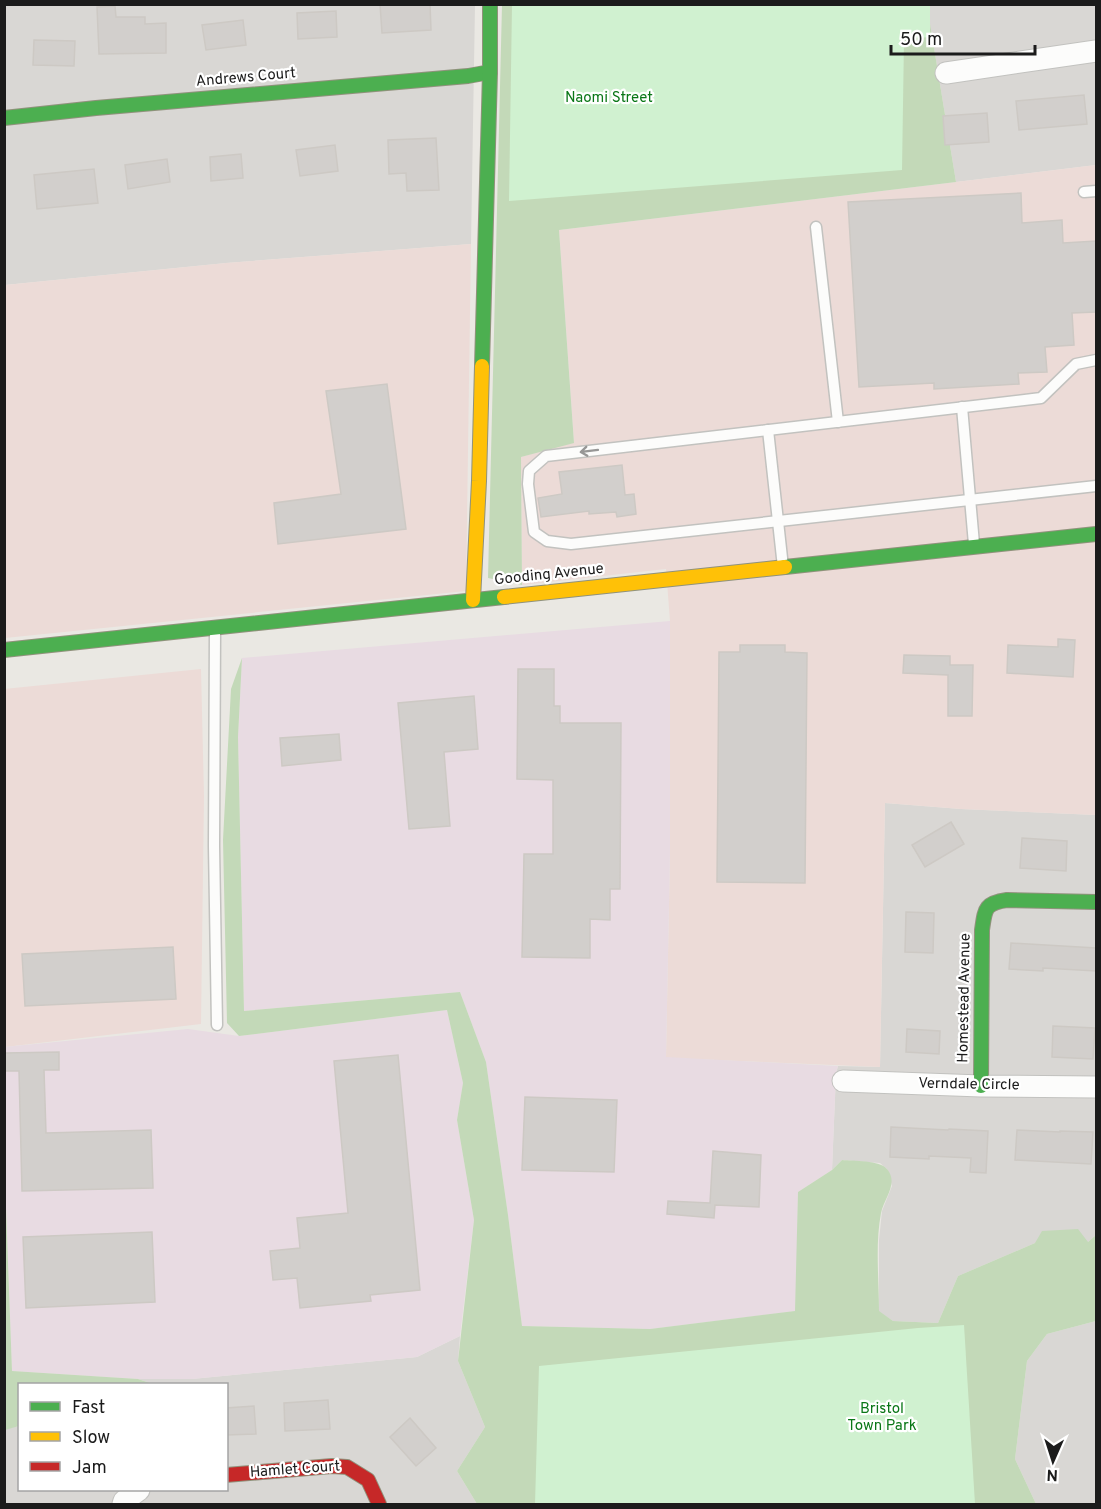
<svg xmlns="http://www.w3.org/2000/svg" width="1101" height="1509" viewBox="0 0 1101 1509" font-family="Overpass,sans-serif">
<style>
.residential{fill:#d9d7d4}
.commercial{fill:#ecdbd7}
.industrial{fill:#e8dbe2}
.forest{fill:#c3d9b8}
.park{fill:#d0f1d0}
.building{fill:#d2cfcc;stroke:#cdc9c4;stroke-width:1.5}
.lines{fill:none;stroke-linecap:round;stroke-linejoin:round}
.lane-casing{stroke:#c2c2bf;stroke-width:13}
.street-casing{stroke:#c2c2bf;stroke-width:23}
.fast-casing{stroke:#90927c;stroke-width:16}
.slow-casing{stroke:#90927c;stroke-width:16}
.jam-casing{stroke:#90927c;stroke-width:16}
.lane{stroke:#fcfcfb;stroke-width:10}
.street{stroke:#fcfcfb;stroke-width:21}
.fast{stroke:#4caf50;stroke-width:14}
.slow{stroke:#ffc107;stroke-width:14}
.jam{stroke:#c62828;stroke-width:14}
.oneway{stroke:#979796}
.labels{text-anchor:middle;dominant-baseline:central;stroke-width:4.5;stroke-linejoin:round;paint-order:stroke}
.street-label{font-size:15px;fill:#1b1b1b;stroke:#fff}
.park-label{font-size:15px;fill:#0a7717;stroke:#fff}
</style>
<rect width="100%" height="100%" fill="#eae8e3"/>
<g class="residential">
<polygon points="5,5 475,5 471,244 226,263 5,285"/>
<polygon points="927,5 1096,5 1096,165 956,182"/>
<polygon points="885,803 961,809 1096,815 1096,1235 1088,1242 1035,1243 958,1276 938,1323 893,1321 879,1312 879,1240 882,1211 892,1186 887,1169 880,1163 842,1160 832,1170 836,1073 838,1066 880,1067"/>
<polygon points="1096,1321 1096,1504 1036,1504 1015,1459 1027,1361 1047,1334"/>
<polygon points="460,1336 458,1361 485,1427 457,1471 477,1504 5,1504 5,1429 19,1426 20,1490 226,1490 226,1384 153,1384 138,1379 192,1379 417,1357"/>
</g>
<g class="commercial">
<polygon points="1096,165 1096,815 961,809 885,803 880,1067 666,1058 670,853 670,621 666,569 522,585 521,457 574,442 559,230"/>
<polygon points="471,244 466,591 5,638 5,285 226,263"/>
<polygon points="201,669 204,796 201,1024 5,1047 4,689"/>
</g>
<g class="industrial">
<polygon points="670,621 670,853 666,1057 838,1066 836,1073 832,1170 798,1192 796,1311 650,1329 522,1326 508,1215 486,1062 460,992 244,1011 238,737 242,658"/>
<polygon points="447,1010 463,1083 457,1120 474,1220 460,1336 417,1357 192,1379 138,1379 12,1371 5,1181 4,1047 188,1029 239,1036"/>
</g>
<g class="forest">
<polygon points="502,5 927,5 956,182 559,230 574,443 521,457 522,585 488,578"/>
<path d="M242,658L238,737L244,1011L460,992L486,1062L508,1215L522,1326L650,1329L795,1311L798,1192L832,1170L842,1160C853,1161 880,1160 887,1169C899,1183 884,1198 881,1213C875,1245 879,1279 879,1311L893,1321L938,1323L958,1276L1035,1243L1042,1231L1078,1229L1088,1242L1096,1235V1321L1047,1334L1027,1361L1015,1459L1036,1504H477L457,1471L485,1427L458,1361L474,1220L457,1120L463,1083L447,1010L239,1036L227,1023L223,840L231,689Z"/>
<polygon points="5,1181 12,1371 138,1379 153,1384 20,1384 19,1426 5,1430 5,1487"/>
</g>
<g class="park">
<polygon points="512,5 930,5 930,37 904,39 902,170 509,201"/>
<polygon points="964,1325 975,1504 535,1504 539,1366 918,1328"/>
</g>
<g class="building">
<polygon points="380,4 430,4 431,30 382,33"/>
<polygon points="115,6 116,17 145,17 145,24 166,23 166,53 99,54 97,7"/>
<polygon points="336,11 337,37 298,39 297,13"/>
<polygon points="243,20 246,45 206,50 202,25"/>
<polygon points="34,40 75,41 74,66 33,65"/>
<polygon points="1084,95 1087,124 1019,130 1016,101"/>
<polygon points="987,113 989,142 945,145 943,116"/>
<polygon points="436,138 439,190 407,191 406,173 389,174 388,140"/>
<polygon points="335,145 338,171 300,176 296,150"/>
<polygon points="241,154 243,178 211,181 210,157"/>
<polygon points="167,159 170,182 128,189 125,165"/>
<polygon points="94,169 98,203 37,209 34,175"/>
<polygon points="1021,193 1022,223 1062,220 1063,243 1096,241 1096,312 1072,313 1074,345 1045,347 1047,372 1018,373 1019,384 934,389 934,383 859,387 848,202"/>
<polygon points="387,384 406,529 278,544 274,503 341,494 326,391"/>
<polygon points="622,465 625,495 634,494 636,514 617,517 616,512 589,514 589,511 541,517 538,498 562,494 559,472"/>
<polygon points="1058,639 1075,640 1073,677 1007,673 1008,645 1058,647"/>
<polygon points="740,645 785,645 785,652 807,653 805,883 717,882 719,652 740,652"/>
<polygon points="904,655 950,656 950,665 973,665 972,716 948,716 948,675 903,673"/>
<polygon points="518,669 554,669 554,706 560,706 560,723 621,723 620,889 610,889 610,920 590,919 590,958 522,957 524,854 553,854 553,780 517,779"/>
<polygon points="474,696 478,749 444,752 450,826 409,829 398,703"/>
<polygon points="339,734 341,760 282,766 280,738"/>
<polygon points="951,822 964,844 925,867 912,845"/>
<polygon points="1022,838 1067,841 1066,871 1020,868"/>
<polygon points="906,912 934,913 933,953 905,952"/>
<polygon points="1011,943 1096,948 1096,971 1043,968 1043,971 1009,969"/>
<polygon points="173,947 176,999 25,1006 22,954"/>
<polygon points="1053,1026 1095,1028 1093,1059 1052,1057"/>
<polygon points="907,1029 940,1031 939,1054 906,1052"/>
<polygon points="59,1052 59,1070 44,1070 46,1133 151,1130 153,1188 22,1191 19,1071 5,1071 5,1053"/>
<polygon points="398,1055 420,1290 370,1295 371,1301 300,1308 297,1278 273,1280 270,1251 300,1248 297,1218 348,1213 334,1061"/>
<polygon points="525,1097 617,1100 614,1172 522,1170"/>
<polygon points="891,1127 948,1130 949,1129 988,1131 986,1173 970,1172 971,1158 929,1156 929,1159 890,1157"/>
<polygon points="1017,1130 1060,1132 1060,1131 1093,1132 1091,1164 1015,1160"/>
<polygon points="713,1151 761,1155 759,1207 715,1205 714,1218 667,1214 668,1201 710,1203"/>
<polygon points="152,1232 155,1302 26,1308 23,1237"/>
<polygon points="328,1400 330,1429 285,1431 284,1403"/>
<polygon points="254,1406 256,1434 226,1435 226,1408"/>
<polygon points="410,1418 436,1448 416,1466 390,1437"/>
</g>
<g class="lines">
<g class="lane-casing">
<g id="lane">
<polyline points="1084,192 1096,191"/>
<polyline points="816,227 838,422"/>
<polyline points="1096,360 1076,364 1041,398 546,456 529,471 528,484 534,532 547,541 571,544 1096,486"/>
<polyline points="962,407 974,544"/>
<polyline points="768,430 783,567"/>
<polyline points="215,629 214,846 217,1025"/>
</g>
</g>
<g class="street-casing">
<g id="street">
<polyline points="946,73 1096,51"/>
<polyline points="843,1081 981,1086 1096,1087"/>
<polyline points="123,1504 124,1501 139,1490"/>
</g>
</g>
<g class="fast-casing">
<g id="fast">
<polyline points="4,118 96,108 468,76 490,72"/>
<polyline points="482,366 490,72 490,4"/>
<polyline points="785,567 1096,534"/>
<polyline points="4,650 504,597"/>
<path d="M981,1086L982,930C985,910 984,903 1007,900L1096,902"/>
</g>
</g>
<g class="slow-casing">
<g id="slow">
<polyline points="504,597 785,567"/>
<polyline points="473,600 479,481 482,366"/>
</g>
</g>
<g class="jam-casing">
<polyline id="jam" points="226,1475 332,1466 347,1467 368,1480 379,1504"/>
</g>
<use href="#lane" class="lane"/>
<use href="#street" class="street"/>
<use href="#fast" class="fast"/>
<use href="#slow" class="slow"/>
<use href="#jam" class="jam"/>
</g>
<defs><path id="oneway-shaft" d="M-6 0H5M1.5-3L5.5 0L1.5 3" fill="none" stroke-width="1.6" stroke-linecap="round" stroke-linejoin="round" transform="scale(1.5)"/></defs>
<use class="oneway" href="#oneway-shaft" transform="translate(589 451) rotate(173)"/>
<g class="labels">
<g class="street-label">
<text transform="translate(246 78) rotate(-5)">Andrews Court</text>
<text transform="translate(549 575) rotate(-6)">Gooding Avenue</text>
<text transform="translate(965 998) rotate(-89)">Homestead Avenue</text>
<text transform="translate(969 1085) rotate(1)">Verndale Circle</text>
<text transform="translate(295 1470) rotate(-4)">Hamlet Court</text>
</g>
<g class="park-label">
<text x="609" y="98">Naomi Street</text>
<text x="882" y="1409">Bristol<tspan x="882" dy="17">Town Park</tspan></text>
</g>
</g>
<rect width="1101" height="1509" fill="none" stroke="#1b1b1b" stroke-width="12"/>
<rect x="18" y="1383" width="210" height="108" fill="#ffffff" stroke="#a4a4a4" stroke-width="1.5"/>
<rect x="30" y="1402" width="30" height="9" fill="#4caf50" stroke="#a4a4a4" stroke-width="1.5"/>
<text x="72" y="1413" font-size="18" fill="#1b1b1b">Fast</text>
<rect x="30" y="1432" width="30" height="9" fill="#ffc107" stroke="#a4a4a4" stroke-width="1.5"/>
<text x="72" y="1443" font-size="18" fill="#1b1b1b">Slow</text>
<rect x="30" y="1462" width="30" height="9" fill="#c62828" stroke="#a4a4a4" stroke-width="1.5"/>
<text x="72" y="1473" font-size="18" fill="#1b1b1b">Jam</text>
<g transform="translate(1053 1461) rotate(183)" stroke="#ffffff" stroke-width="4.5" paint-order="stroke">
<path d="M0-4.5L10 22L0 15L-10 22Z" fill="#1b1b1b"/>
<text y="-9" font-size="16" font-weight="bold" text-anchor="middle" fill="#1b1b1b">N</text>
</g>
<path d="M891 45v9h144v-9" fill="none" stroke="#1b1b1b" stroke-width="3"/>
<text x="900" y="45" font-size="18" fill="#1b1b1b" stroke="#ffffff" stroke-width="4.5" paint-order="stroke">50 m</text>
</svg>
